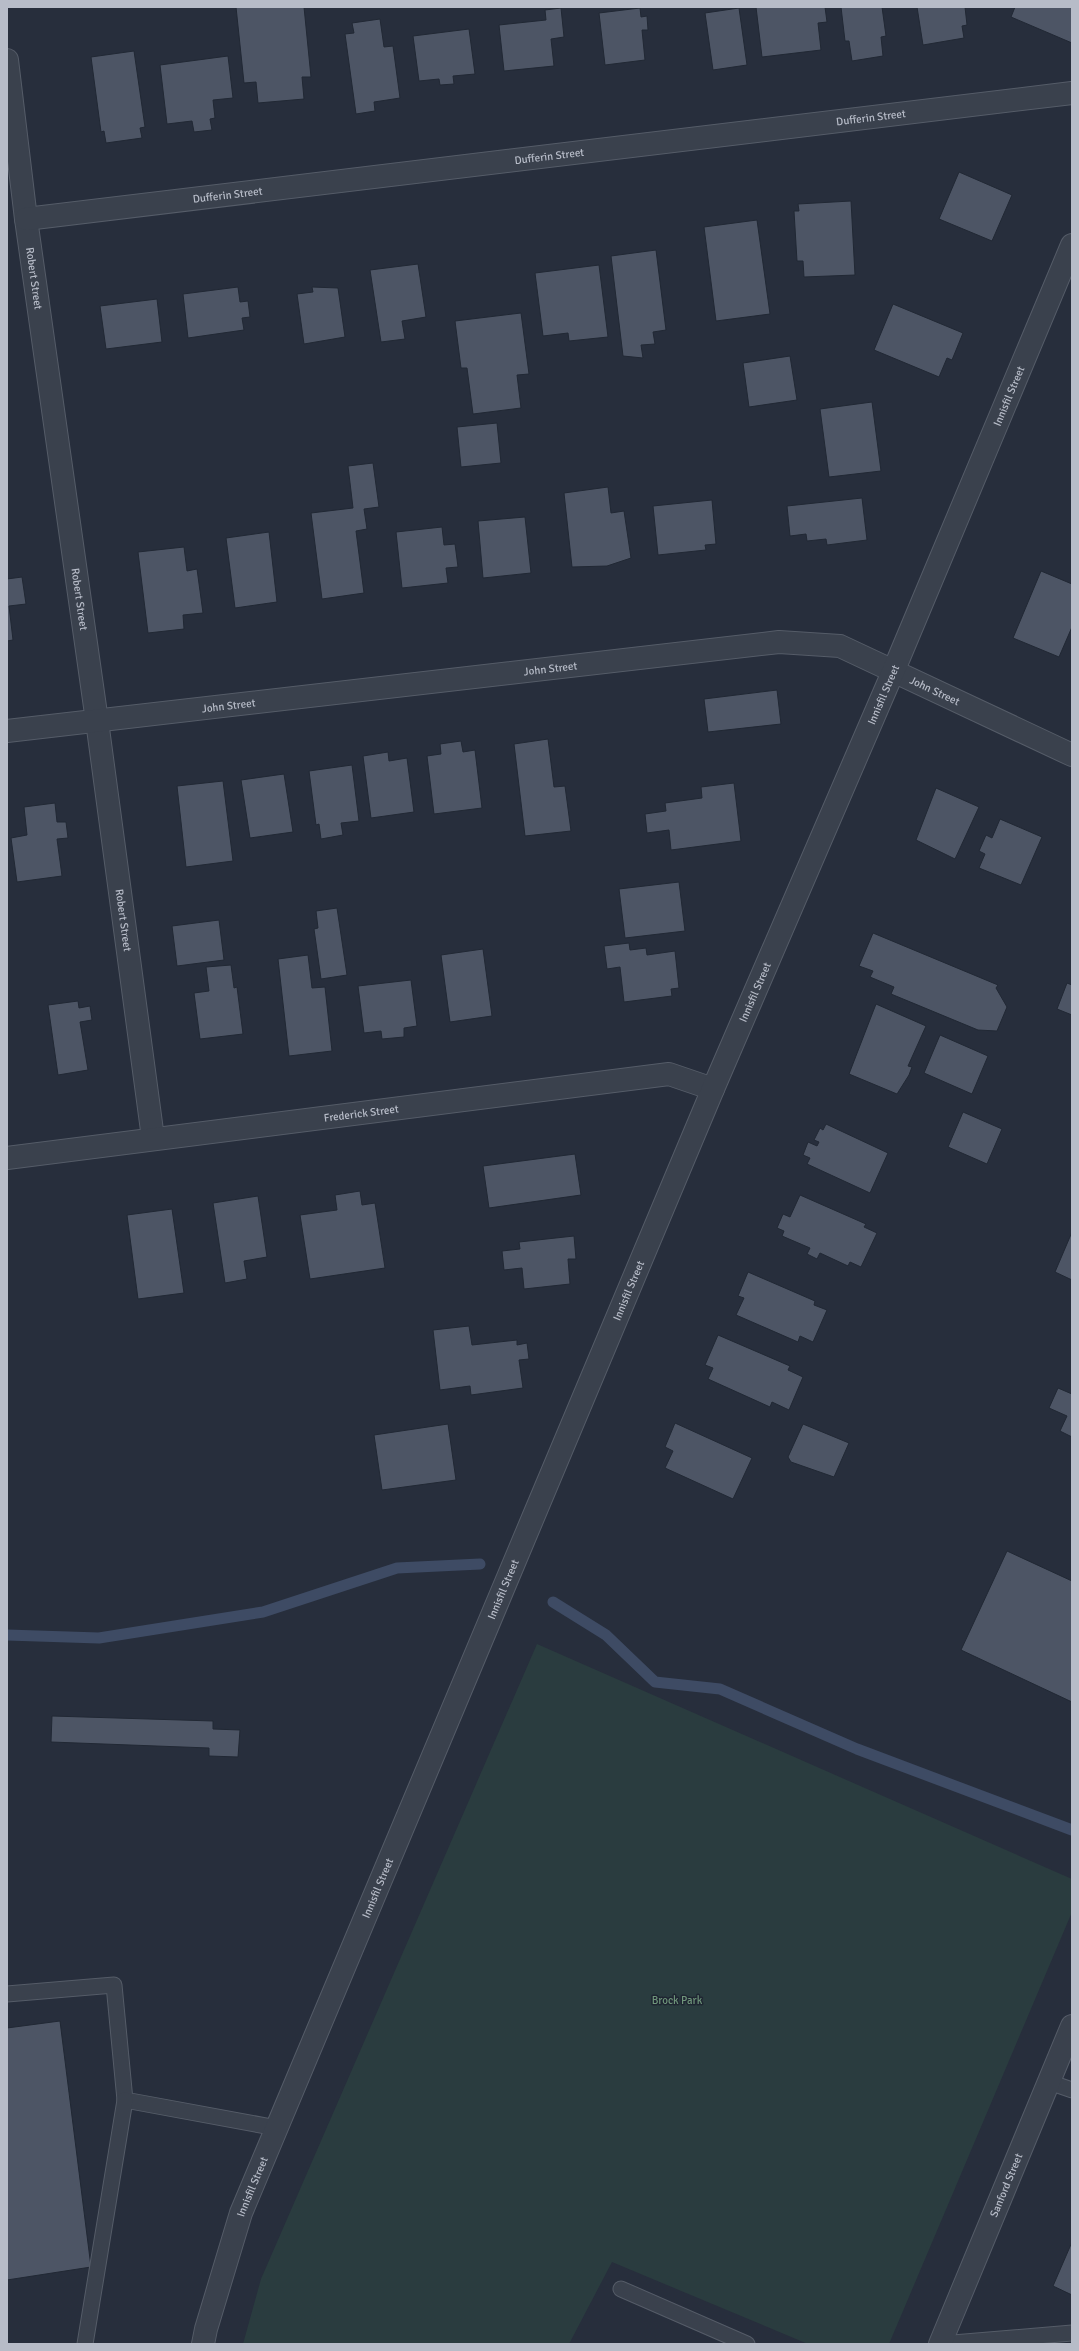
<svg xmlns="http://www.w3.org/2000/svg" width="1079" height="2351" viewBox="0 0 1079 2351" font-family="Signika,sans-serif">
<style>
.green{fill:#2a3c3f}
.lines{fill:none;stroke-linecap:round;stroke-linejoin:round}
.stream{stroke:#3e4b64;stroke-width:11}
.building{fill:#4d5565;stroke:#212834}
.lane-casing{stroke:#555c68;stroke-width:17}
.street-casing{stroke:#555c68;stroke-width:24}
.lane{stroke:#3a414d;stroke-width:15}
.street{stroke:#3a414d;stroke-width:22}
.labels{text-anchor:middle;dominant-baseline:central;stroke-width:3;stroke-linejoin:round;paint-order:stroke}
.street-label{font-size:11px;fill:#b7bcc8;stroke:#1f2632}
.park-label{font-size:11px;fill:#70967b;stroke:#1f2632}
</style>
<rect width="100%" height="100%" fill="#272e3c"/>
<polygon class="green" points="537,1644 1072,1879 1072,1912 889,2344 808,2344 612,2262 569,2344 243,2344 261,2279"/>
<g class="lines">
<g class="stream">
<polyline points="553,1602 606,1635 655,1682 720,1689 857,1749 1072,1830"/>
<polyline points="7,1635 99,1638 263,1612 397,1568 480,1564"/>
</g>
</g>
<g class="building">
<polygon points="236,7 304,7 311,77 302,77 304,99 258,103 256,82 244,83"/>
<polygon points="756,7 825,7 827,22 818,23 821,50 762,57"/>
<polygon points="841,7 882,7 886,36 881,37 883,56 852,61 849,41 845,41"/>
<polygon points="917,7 965,7 967,25 962,26 964,38 923,45"/>
<polygon points="1015,7 1072,7 1072,43 1011,17"/>
<polygon points="561,8 564,37 551,39 554,66 504,71 499,25 546,20 545,10"/>
<polygon points="640,8 641,17 647,16 648,30 642,30 645,60 605,65 599,13"/>
<polygon points="739,8 747,65 713,70 705,13"/>
<polygon points="380,19 384,47 393,46 400,98 374,102 375,111 356,114 345,34 354,33 352,23"/>
<polygon points="469,29 475,74 453,76 454,84 440,85 439,79 419,81 413,36"/>
<polygon points="134,51 145,127 140,128 142,138 106,143 104,131 101,132 91,57"/>
<polygon points="228,56 233,98 213,100 215,118 210,119 212,130 194,132 192,121 167,124 160,65"/>
<polygon points="959,172 1012,195 992,241 939,219"/>
<polygon points="851,201 855,275 804,277 803,261 797,261 794,211 799,211 798,204"/>
<polygon points="757,220 770,314 716,321 704,227"/>
<polygon points="656,250 666,330 653,332 655,344 641,345 643,358 623,356 611,256"/>
<polygon points="418,264 426,317 402,321 405,339 381,342 370,270"/>
<polygon points="599,265 608,337 569,341 568,333 543,336 535,273"/>
<polygon points="238,287 240,302 248,301 250,317 242,318 244,330 188,338 183,294"/>
<polygon points="312,287 338,288 345,337 304,344 297,294 313,292"/>
<polygon points="157,299 162,342 106,349 100,306"/>
<polygon points="893,304 963,333 952,360 947,358 939,377 874,350"/>
<polygon points="521,313 529,374 517,375 521,408 473,414 467,368 461,368 455,321"/>
<polygon points="790,356 797,400 749,407 743,363"/>
<polygon points="872,402 881,471 829,477 820,409"/>
<polygon points="497,423 501,463 461,467 457,427"/>
<polygon points="373,463 379,507 364,509 367,529 356,531 364,593 322,599 311,513 353,508 348,466"/>
<polygon points="608,487 611,513 624,511 631,558 607,566 572,567 564,493"/>
<polygon points="862,498 867,540 827,545 826,539 807,541 806,534 790,536 787,506"/>
<polygon points="712,500 716,544 705,545 706,550 658,555 653,506"/>
<polygon points="525,517 531,573 483,578 478,521"/>
<polygon points="442,527 444,545 455,544 458,567 446,568 448,583 402,588 396,532"/>
<polygon points="269,532 277,602 235,608 226,538"/>
<polygon points="184,547 187,571 197,569 203,613 183,615 184,629 148,633 138,552"/>
<polygon points="1041,571 1072,584 1072,627 1059,657 1013,638"/>
<polygon points="22,577 26,604 9,606 13,640 7,641 7,579"/>
<polygon points="777,690 781,724 708,732 704,699"/>
<polygon points="548,739 554,787 565,786 571,831 525,836 514,744"/>
<polygon points="461,741 463,752 475,750 482,808 434,814 427,756 441,754 440,744"/>
<polygon points="388,752 389,761 407,758 414,812 371,818 363,756"/>
<polygon points="352,765 359,821 341,823 343,835 321,839 319,824 316,825 309,771"/>
<polygon points="284,774 293,832 250,838 241,780"/>
<polygon points="223,781 233,861 186,867 177,786"/>
<polygon points="734,783 741,841 671,850 669,830 647,833 645,814 666,811 665,803 702,798 701,787"/>
<polygon points="936,788 979,807 955,859 916,840"/>
<polygon points="55,803 57,822 66,822 68,838 57,839 62,876 17,882 11,838 27,835 24,807"/>
<polygon points="1000,819 1042,837 1021,885 979,868 985,854 979,851 986,835 992,838"/>
<polygon points="679,882 685,931 625,938 619,889"/>
<polygon points="337,908 347,975 321,979 314,929 318,928 316,911"/>
<polygon points="219,920 224,960 177,966 172,926"/>
<polygon points="873,933 998,985 996,988 1007,1007 997,1031 978,1030 891,994 894,987 870,977 873,971 859,966"/>
<polygon points="629,943 630,950 646,948 647,955 675,951 679,988 671,989 672,996 624,1002 620,967 607,969 604,946"/>
<polygon points="483,949 492,1016 450,1022 441,955"/>
<polygon points="308,955 312,988 325,987 332,1051 289,1056 278,959"/>
<polygon points="231,965 234,988 237,987 243,1034 200,1039 194,993 209,991 206,967"/>
<polygon points="411,980 417,1026 404,1028 404,1037 382,1039 381,1031 364,1033 358,986"/>
<polygon points="1067,983 1072,985 1072,1015 1057,1009"/>
<polygon points="78,1001 79,1008 90,1006 92,1020 80,1022 88,1070 58,1075 48,1005"/>
<polygon points="876,1004 926,1026 908,1066 912,1067 909,1075 897,1094 849,1074"/>
<polygon points="940,1035 988,1056 972,1094 924,1073"/>
<polygon points="963,1112 1002,1129 987,1164 948,1147"/>
<polygon points="826,1124 888,1153 870,1193 807,1164 810,1158 803,1155 808,1142 817,1146 819,1142 814,1140 820,1128 823,1130"/>
<polygon points="575,1154 581,1195 489,1208 483,1166"/>
<polygon points="360,1191 362,1205 375,1203 385,1268 310,1279 300,1215 337,1210 335,1195"/>
<polygon points="800,1195 866,1224 864,1227 877,1233 861,1267 850,1262 848,1266 820,1253 817,1259 807,1254 810,1248 782,1236 784,1231 777,1228 783,1214 790,1217"/>
<polygon points="258,1196 267,1257 244,1261 247,1279 225,1283 213,1203"/>
<polygon points="172,1209 184,1293 138,1299 127,1215"/>
<polygon points="1072,1232 1072,1280 1055,1272"/>
<polygon points="574,1236 576,1259 568,1259 570,1284 524,1289 522,1268 504,1270 502,1251 520,1249 519,1242"/>
<polygon points="748,1272 815,1301 814,1305 827,1310 813,1342 800,1336 798,1342 736,1315 744,1298 738,1296"/>
<polygon points="469,1326 472,1345 517,1340 517,1345 527,1343 529,1359 519,1360 523,1388 471,1395 470,1386 440,1390 433,1330"/>
<polygon points="718,1335 790,1366 788,1370 803,1377 789,1410 772,1402 770,1407 708,1379 713,1368 705,1365"/>
<polygon points="1058,1388 1072,1394 1072,1437 1060,1431 1067,1416 1049,1408"/>
<polygon points="675,1423 752,1458 733,1499 665,1468 673,1451 665,1447"/>
<polygon points="448,1424 456,1480 382,1490 374,1435"/>
<polygon points="803,1424 849,1443 834,1477 791,1462 788,1457"/>
<polygon points="1007,1551 1072,1581 1072,1702 961,1650"/>
<polygon points="52,1716 213,1721 213,1729 240,1730 238,1757 209,1756 209,1748 51,1742"/>
<polygon points="60,2021 91,2267 7,2280 7,2028"/>
<polygon points="1072,2242 1072,2295 1053,2286"/>
</g>
<g class="lines">
<g class="lane-casing">
<g id="lane">
<polyline points="7,1994 114,1985 125,2100 277,2128"/>
<polyline points="1049,2082 1072,2090"/>
<polyline points="621,2289 747,2344"/>
<polyline points="85,2344 125,2100"/>
<polyline points="941,2344 1072,2333"/>
</g>
</g>
<g class="street-casing">
<g id="street">
<path id="s1" d="M7,60L26,219L97,721L153,1138"/>
<path id="s2" d="M26,219L1072,93"/>
<path id="s3" d="M7,731L779,642L840,646L1072,755"/>
<path id="s4" d="M7,1158L669,1074L713,1089"/>
<path id="s5" d="M203,2344L206,2329L241,2213L713,1089L893,672L1072,245"/>
<path id="s6" d="M940,2344L1072,2026"/>
</g>
</g>
<use href="#lane" class="lane"/>
<use href="#street" class="street"/>
</g>
<g class="labels">
<g class="street-label">
<text stroke="none"><textPath href="#s2" startOffset="851">Dufferin Street</textPath></text>
<text stroke="none"><textPath href="#s2" startOffset="527">Dufferin Street</textPath></text>
<text stroke="none"><textPath href="#s2" startOffset="203">Dufferin Street</textPath></text>
<text stroke="none"><textPath href="#s1" startOffset="220">Robert Street</textPath></text>
<text stroke="none"><textPath href="#s5" startOffset="2109">Innisfil Street</textPath></text>
<text stroke="none"><textPath href="#s1" startOffset="544">Robert Street</textPath></text>
<text stroke="none"><textPath href="#s3" startOffset="547">John Street</textPath></text>
<text stroke="none"><textPath href="#s3" startOffset="943">John Street</textPath></text>
<text stroke="none"><textPath href="#s5" startOffset="1785">Innisfil Street</textPath></text>
<text stroke="none"><textPath href="#s3" startOffset="223">John Street</textPath></text>
<text stroke="none"><textPath href="#s1" startOffset="868">Robert Street</textPath></text>
<text stroke="none"><textPath href="#s5" startOffset="1461">Innisfil Street</textPath></text>
<text stroke="none"><textPath href="#s4" startOffset="357">Frederick Street</textPath></text>
<text stroke="none"><textPath href="#s5" startOffset="1137">Innisfil Street</textPath></text>
<text stroke="none"><textPath href="#s5" startOffset="813">Innisfil Street</textPath></text>
<text stroke="none"><textPath href="#s5" startOffset="489">Innisfil Street</textPath></text>
<text stroke="none"><textPath href="#s6" startOffset="172">Sanford Street</textPath></text>
<text stroke="none"><textPath href="#s5" startOffset="165">Innisfil Street</textPath></text>
</g>
<g class="park-label">
<text x="677" y="2000">Brock Park</text>
</g>
</g>
<rect width="1079" height="2351" fill="none" stroke="#b7bcc8" stroke-width="16"/>
</svg>
